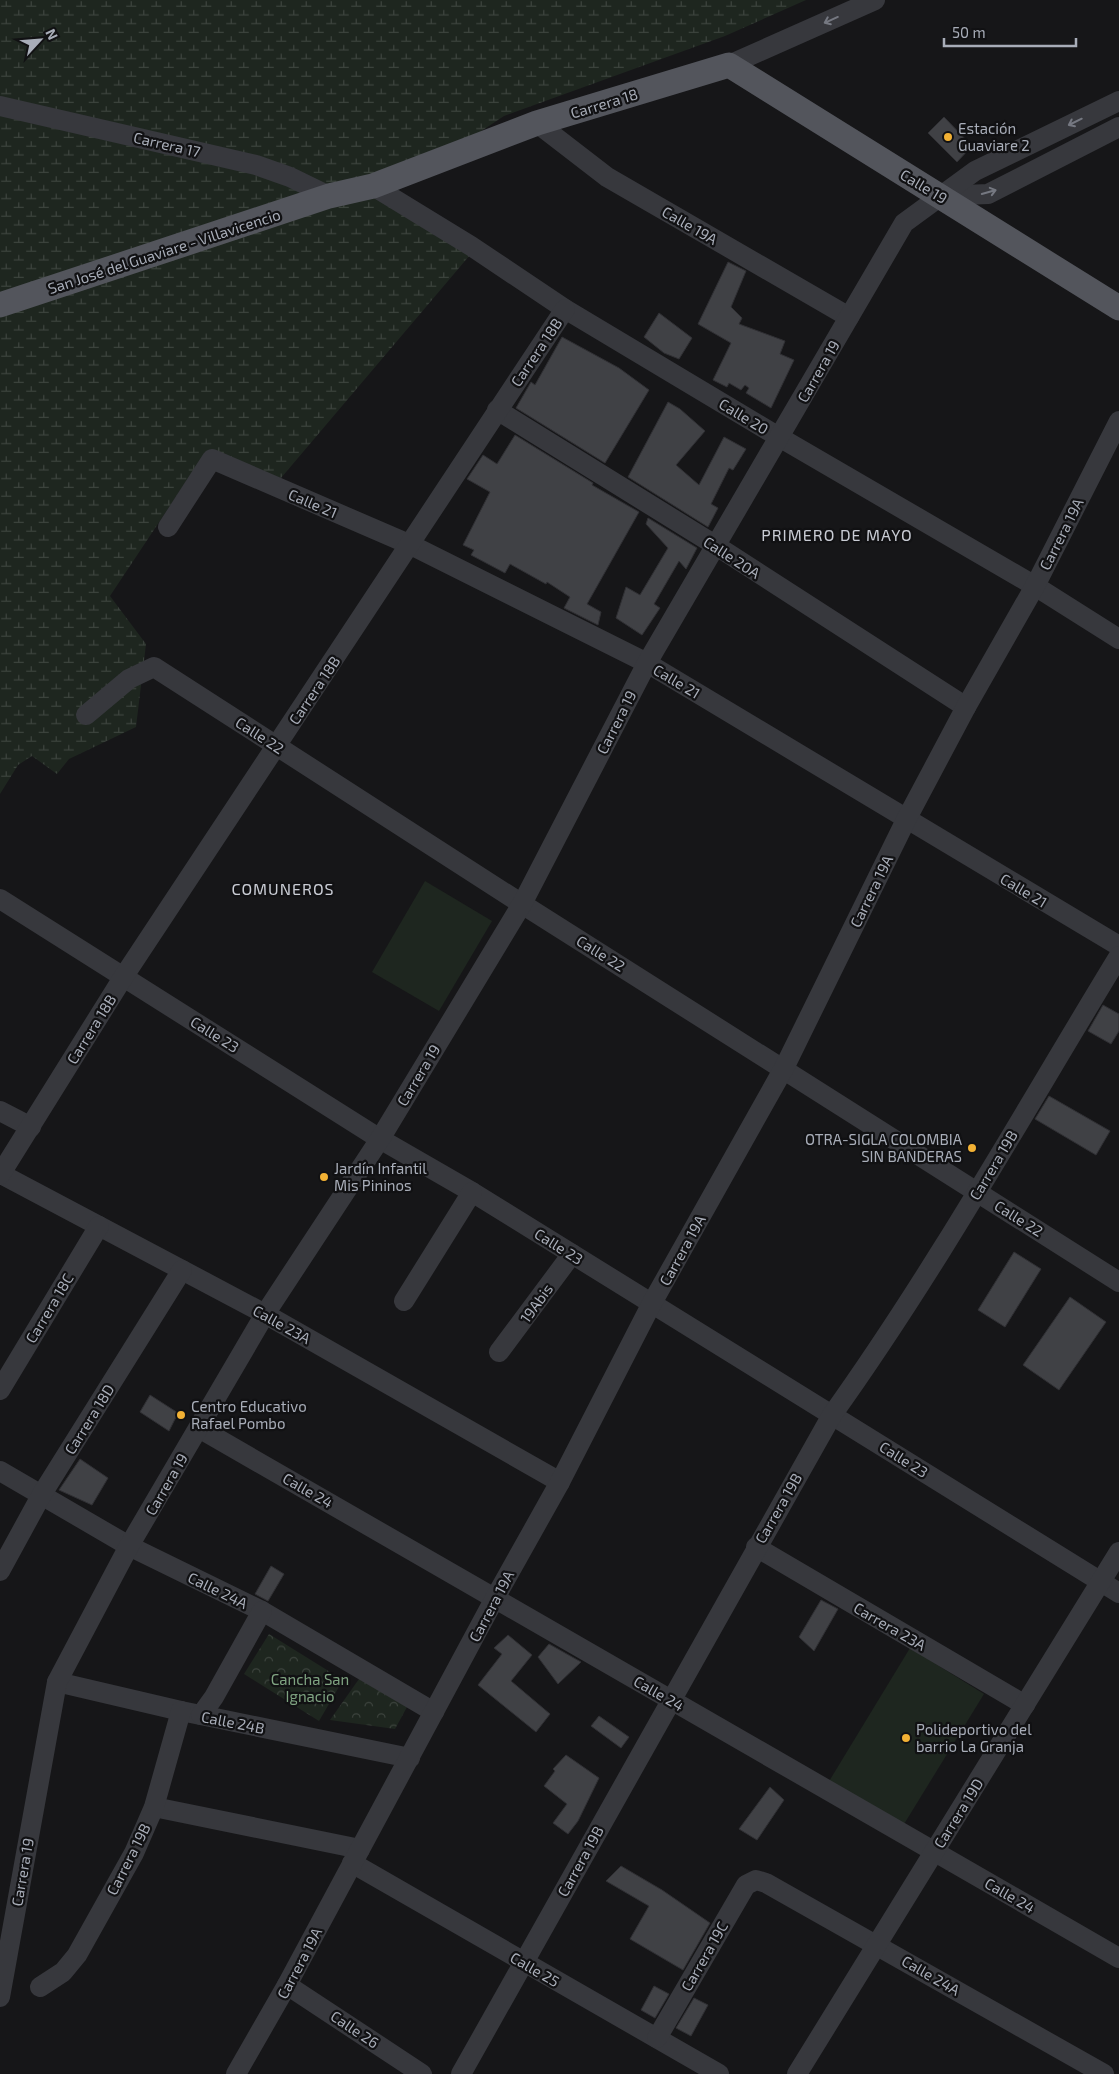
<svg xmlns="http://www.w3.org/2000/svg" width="1119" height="2074" viewBox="0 0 1119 2074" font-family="'Exo 2',sans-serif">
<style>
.forest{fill:url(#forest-crowns)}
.wetland{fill:url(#wetland-marsh)}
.pitch{fill:#1e261f}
.building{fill:#404145;stroke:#303034}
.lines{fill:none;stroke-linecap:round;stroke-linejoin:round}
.minor{stroke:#37383d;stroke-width:20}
.major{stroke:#53555c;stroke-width:25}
.oneway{stroke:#757881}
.poi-dot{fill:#f2b134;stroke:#111113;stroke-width:2}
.labels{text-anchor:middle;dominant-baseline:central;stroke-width:4.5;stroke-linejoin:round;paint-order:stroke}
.street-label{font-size:15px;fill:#a8adb8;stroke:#111113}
.poi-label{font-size:15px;fill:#a8adb8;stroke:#111113;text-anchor:start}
.park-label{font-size:15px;fill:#7fa381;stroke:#111113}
.neighbourhood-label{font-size:16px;letter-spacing:1px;fill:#c9ccd4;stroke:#111113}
</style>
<defs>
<pattern id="forest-crowns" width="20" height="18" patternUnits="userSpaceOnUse" patternTransform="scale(1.25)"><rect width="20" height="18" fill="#1e261f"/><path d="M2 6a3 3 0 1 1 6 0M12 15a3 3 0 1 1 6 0" fill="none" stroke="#3c433d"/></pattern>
<pattern id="wetland-marsh" width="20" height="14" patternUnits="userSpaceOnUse" patternTransform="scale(1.25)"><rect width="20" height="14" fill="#1e261f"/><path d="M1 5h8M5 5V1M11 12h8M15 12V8" fill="none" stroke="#3c433d"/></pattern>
</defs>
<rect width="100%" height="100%" fill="#161618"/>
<g class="forest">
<polygon points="269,1634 343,1680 319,1721 244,1674"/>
<polygon points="359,1679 407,1707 395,1729 330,1720"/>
</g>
<polygon class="wetland" points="0,0 806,0 725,36 504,116 394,189 470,255 281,478 205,453 110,596 146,644 136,727 69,759 57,774 32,756 18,765 0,794"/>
<g class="pitch">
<polygon points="425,881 492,921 439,1011 372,972"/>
<polygon points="910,1648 984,1694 901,1829 828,1783"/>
</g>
<g class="building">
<polygon points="944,117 972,146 957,162 928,133"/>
<polygon points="728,262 746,271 731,307 742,318 739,324 785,341 780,354 794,360 771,408 746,393 749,388 745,385 741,390 729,383 727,387 713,380 731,343 698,324"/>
<polygon points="659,313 692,338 679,359 664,353 644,337"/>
<polygon points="562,337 619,368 649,390 605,463 516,408 531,382 535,385"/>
<polygon points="668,402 680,409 705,431 676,465 699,485 724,437 746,449 733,470 729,468 711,504 718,508 708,527 628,477"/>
<polygon points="515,435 593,483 592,485 639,512 587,604 601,612 598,625 564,608 570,597 547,582 546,584 510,564 505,573 471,555 474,550 463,545 490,492 467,479 483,455 497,464"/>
<polygon points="648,518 697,548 686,569 679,561 654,604 660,608 642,635 616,618 626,587 640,595 668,548 646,524"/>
<polygon points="1103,1005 1119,1014 1119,1031 1111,1044 1088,1031"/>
<polygon points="1049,1096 1110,1131 1096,1155 1035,1119"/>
<polygon points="1014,1252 1041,1269 1005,1327 978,1310"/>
<polygon points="1070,1297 1106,1322 1059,1390 1023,1365"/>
<polygon points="150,1395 178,1413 169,1431 140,1412"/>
<polygon points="80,1459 108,1478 92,1505 59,1490"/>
<polygon points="271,1566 284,1574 268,1601 255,1594"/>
<polygon points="821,1600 838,1609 814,1651 799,1637"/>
<polygon points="508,1635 532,1655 511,1681 550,1714 536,1732 478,1685 502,1654 494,1648"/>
<polygon points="549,1644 581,1662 558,1684 538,1657"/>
<polygon points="599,1716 629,1737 621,1748 591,1726"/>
<polygon points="566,1755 599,1778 578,1821 568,1834 553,1823 567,1804 544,1786 555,1771 553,1769"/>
<polygon points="770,1787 784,1800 757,1840 739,1829"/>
<polygon points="621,1866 662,1890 710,1923 683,1970 630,1939 649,1906 606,1881"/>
<polygon points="654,1986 669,1994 655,2018 641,2010"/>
<polygon points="694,1998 708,2005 691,2036 676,2028"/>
</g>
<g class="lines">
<g class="minor">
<polyline points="729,65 875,0"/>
<polyline points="0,106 256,165 290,177 329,196"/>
<polyline points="537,123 607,177 849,317"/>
<polyline points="373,186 471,246 565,309 779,437 1035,586 1119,639"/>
<polyline points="941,196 988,194 1119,127"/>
<polyline points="497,410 715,545 966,707"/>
<polyline points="168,527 212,459 411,545 647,663 1119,946"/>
<polyline points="86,715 129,679 154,667 522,904 1119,1282"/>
<polyline points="0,899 380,1139 472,1192 1119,1593"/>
<polyline points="0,1111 31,1127"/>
<polyline points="1,1174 265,1314 560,1482"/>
<polyline points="0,1175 124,976 565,309"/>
<polyline points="404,1301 472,1192"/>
<polyline points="499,1352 572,1254"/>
<polyline points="0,1390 99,1226"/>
<polyline points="199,1428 1119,1958"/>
<polyline points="0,1471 129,1546 262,1611 434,1712"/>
<polyline points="756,1547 1025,1705"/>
<polyline points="0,1571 42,1494 182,1270"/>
<polyline points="57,1682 181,1711 410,1758"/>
<polyline points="201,1715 214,1697 262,1611"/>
<polyline points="154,1807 360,1849"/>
<polyline points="352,1863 719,2074"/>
<polyline points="287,1985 422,2074"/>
<polyline points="40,1987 63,1972 77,1955 134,1853 154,1807 181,1711"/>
<polyline points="0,1997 57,1682 129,1546 265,1314 380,1139 522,904 647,663 904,223 975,171 1119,101"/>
<polyline points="657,2038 746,1885 756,1880 766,1883 1104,2074"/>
<polyline points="236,2074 287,1985 495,1598 560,1482 652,1303 784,1068 906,820 966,707 1035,586 1119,421"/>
<path d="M461,2074L832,1415C937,1268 1025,1110 1119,956"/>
<polyline points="797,2074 1119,1552"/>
</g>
<polyline class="major" points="0,305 329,196 373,186 537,123 729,65 1119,308"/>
</g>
<defs><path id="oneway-shaft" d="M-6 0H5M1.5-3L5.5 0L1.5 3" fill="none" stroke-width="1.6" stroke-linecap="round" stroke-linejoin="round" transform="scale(1.25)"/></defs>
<g class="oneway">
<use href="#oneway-shaft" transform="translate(831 20) rotate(156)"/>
<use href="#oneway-shaft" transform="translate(1075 122) rotate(154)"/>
<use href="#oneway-shaft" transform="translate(989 192) rotate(-16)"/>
</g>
<g class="poi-dot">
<circle cx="948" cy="137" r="5"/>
<circle cx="972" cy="1148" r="5"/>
<circle cx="324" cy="1177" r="5"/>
<circle cx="181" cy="1415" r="5"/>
<circle cx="906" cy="1738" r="5"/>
</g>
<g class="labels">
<g class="street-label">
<text transform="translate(604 103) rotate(-17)">Carrera 18</text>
<text transform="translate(167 144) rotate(13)">Carrera 17</text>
<text transform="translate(924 186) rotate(31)">Calle 19</text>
<text transform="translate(690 225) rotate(30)">Calle 19A</text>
<text transform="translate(164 251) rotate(-18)">San José del Guaviare - Villavicencio</text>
<text transform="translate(536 352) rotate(-56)">Carrera 18B</text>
<text transform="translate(818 371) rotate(-60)">Carrera 19</text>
<text transform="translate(744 416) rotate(31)">Calle 20</text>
<text transform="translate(313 503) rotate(23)">Calle 21</text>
<text transform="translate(1061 534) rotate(-63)">Carrera 19A</text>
<text transform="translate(732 557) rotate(33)">Calle 20A</text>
<text transform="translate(677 681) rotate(31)">Calle 21</text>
<text transform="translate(314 690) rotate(-56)">Carrera 18B</text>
<text transform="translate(616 722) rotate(-63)">Carrera 19</text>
<text transform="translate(260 735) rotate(33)">Calle 22</text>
<text transform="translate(1024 890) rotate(31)">Calle 21</text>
<text transform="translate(871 891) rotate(-64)">Carrera 19A</text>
<text transform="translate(601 953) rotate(32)">Calle 22</text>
<text transform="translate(91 1029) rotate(-58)">Carrera 18B</text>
<text transform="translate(215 1034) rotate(32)">Calle 23</text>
<text transform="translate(418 1075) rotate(-59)">Carrera 19</text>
<text transform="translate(993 1165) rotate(-59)">Carrera 19B</text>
<text transform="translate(1019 1218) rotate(32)">Calle 22</text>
<text transform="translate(559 1246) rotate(32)">Calle 23</text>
<text transform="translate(682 1250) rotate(-61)">Carrera 19A</text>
<text transform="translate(536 1303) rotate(-54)">19Abis</text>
<text transform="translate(49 1308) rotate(-59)">Carrera 18C</text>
<text transform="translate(282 1324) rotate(29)">Calle 23A</text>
<text transform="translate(89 1419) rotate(-58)">Carrera 18D</text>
<text transform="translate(904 1459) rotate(32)">Calle 23</text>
<text transform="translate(166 1484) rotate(-60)">Carrera 19</text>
<text transform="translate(308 1490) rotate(30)">Calle 24</text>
<text transform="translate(778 1508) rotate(-60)">Carrera 19B</text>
<text transform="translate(218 1590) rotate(26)">Calle 24A</text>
<text transform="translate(491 1606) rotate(-62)">Carrera 19A</text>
<text transform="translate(890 1626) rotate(30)">Carrera 23A</text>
<text transform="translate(659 1693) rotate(30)">Calle 24</text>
<text transform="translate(233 1722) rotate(11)">Calle 24B</text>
<text transform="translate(958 1813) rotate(-58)">Carrera 19D</text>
<text transform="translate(128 1859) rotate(-63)">Carrera 19B</text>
<text transform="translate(580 1861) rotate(-61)">Carrera 19B</text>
<text transform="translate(22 1872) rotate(-80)">Carrera 19</text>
<text transform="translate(1010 1895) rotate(30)">Calle 24</text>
<text transform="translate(704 1956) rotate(-60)">Carrera 19C</text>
<text transform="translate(299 1963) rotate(-62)">Carrera 19A</text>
<text transform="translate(535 1969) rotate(30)">Calle 25</text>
<text transform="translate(931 1975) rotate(30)">Calle 24A</text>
<text transform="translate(355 2029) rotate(34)">Calle 26</text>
</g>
<g class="poi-label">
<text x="958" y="128">Estación<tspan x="958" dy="17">Guaviare 2</tspan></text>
<text x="962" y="1139" text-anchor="end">OTRA-SIGLA COLOMBIA<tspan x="962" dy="17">SIN BANDERAS</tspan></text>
<text x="334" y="1168">Jardín Infantil<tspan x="334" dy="17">Mis Pininos</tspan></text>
<text x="191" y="1406">Centro Educativo<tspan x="191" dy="17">Rafael Pombo</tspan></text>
<text x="916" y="1729">Polideportivo del<tspan x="916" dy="17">barrio La Granja</tspan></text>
</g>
<g class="park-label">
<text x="310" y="1679">Cancha San<tspan x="310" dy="17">Ignacio</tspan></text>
</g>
<g class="neighbourhood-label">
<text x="837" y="534">PRIMERO DE MAYO</text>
<text x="283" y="888">COMUNEROS</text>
</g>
</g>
<g transform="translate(40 40) rotate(64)" stroke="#111113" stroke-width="4" paint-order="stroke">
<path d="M0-4L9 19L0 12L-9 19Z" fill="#a8adb8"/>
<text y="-8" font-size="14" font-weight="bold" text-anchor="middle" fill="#a8adb8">N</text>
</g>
<path d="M944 38v8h132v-8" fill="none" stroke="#a8adb8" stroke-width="2.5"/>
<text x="952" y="38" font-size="15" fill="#a8adb8" stroke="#111113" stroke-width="4" paint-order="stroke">50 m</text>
</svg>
